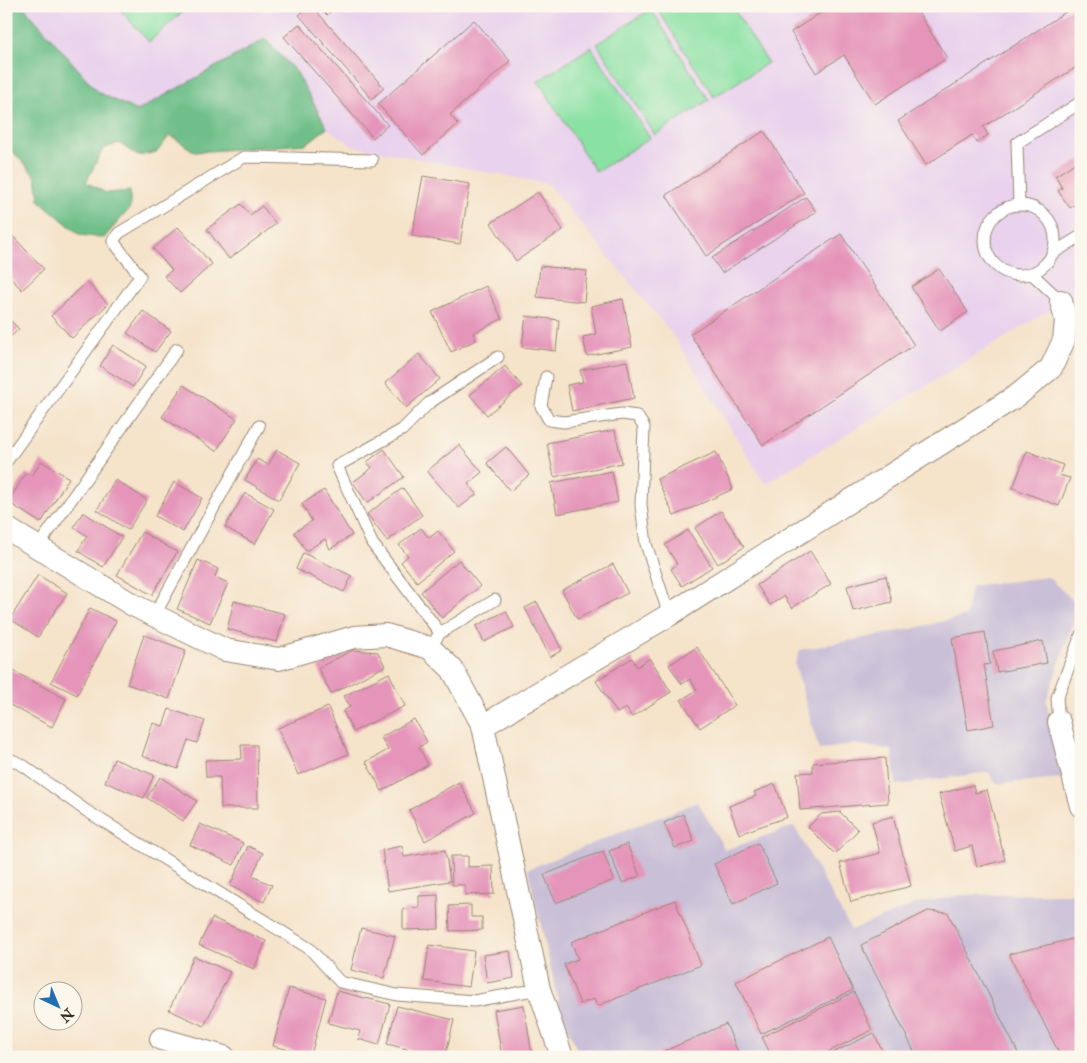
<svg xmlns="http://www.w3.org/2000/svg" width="1087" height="1063" viewBox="0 0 1087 1063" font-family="'IM FELL Double Pica',serif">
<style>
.built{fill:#e9d2ed}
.industrial{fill:#c9bfd7}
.green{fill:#8ae1a4;stroke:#628661}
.forest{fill:#6fbf8a;stroke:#557454}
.building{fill:#e595ba}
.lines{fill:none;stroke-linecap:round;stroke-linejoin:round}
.service-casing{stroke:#988674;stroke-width:13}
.minor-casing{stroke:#988674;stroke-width:24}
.service{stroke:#fff;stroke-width:11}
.minor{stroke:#fff;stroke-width:22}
</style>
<rect width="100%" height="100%" fill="#fbf7ec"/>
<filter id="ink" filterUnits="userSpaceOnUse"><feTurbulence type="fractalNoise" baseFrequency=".02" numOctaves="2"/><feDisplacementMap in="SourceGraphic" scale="10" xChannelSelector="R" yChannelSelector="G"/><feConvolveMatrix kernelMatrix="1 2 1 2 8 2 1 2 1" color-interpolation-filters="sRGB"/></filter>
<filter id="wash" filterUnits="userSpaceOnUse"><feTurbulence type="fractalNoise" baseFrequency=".0096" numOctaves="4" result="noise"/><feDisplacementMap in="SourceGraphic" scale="20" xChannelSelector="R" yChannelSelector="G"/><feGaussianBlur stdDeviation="1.12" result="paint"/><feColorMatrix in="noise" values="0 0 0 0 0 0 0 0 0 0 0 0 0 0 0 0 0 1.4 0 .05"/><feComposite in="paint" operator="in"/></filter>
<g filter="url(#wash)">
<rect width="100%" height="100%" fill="#f5e3ca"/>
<polygon class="built" points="23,6 1081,6 1081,291 765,484 673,335 548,184 353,146 327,128 297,73 265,40 137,111 98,92"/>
<g class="industrial">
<polygon points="1048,577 1079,606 1046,701 1064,778 997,784 988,772 896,785 892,750 853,744 819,750 795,664 800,650 911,629 966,616 971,586"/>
<polygon points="698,802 725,850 794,826 851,930 918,903 961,895 1066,894 1081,892 1081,1057 580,1057 560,1008 528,869"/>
</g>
<g class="green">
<polygon points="117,6 189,6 149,42"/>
<polygon points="732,6 768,63 714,97 656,7"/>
<polygon points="651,9 709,100 655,135 597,44"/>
<polygon points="591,47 650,138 596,172 538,81"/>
</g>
<polygon class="forest" points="6,6 23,6 98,92 137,111 265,39 297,73 327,128 306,144 195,152 170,135 157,152 138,156 119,143 103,149 86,182 106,193 130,191 130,208 104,238 80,235 39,200 36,177 6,144"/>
<g id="blocks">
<g class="building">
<polygon points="308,6 312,6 384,88 372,99 299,15"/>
<polygon points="319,6 337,6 327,15"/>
<polygon points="831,6 920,6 916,9 947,58 875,104 844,55 816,73 791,32"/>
<polygon points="1075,6 1081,6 1081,64 983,127 988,135 977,143 972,135 926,165 898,121"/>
<polygon points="474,20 510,61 450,115 458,124 423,155 378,104"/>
<polygon points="299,24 388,125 373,138 284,37"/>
<polygon points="764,131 804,193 706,256 666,195"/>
<polygon points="1081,159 1081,211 1079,212 1074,205 1070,208 1058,191 1062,188 1055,176"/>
<polygon points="423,176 470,184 460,244 412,236"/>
<polygon points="538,192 563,230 516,261 491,223"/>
<polygon points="806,197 816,212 722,273 712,258"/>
<polygon points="241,204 250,215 262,206 276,224 229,259 207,229"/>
<polygon points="178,227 212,264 180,293 164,276 172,270 153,249"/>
<polygon points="6,229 44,269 22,290 6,273"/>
<polygon points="841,234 914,345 763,445 690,334"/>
<polygon points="540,266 587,271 584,302 537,297"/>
<polygon points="939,269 968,312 940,331 911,287"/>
<polygon points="87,282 108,304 72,338 51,316"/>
<polygon points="486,286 502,319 473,333 476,340 451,352 432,312"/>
<polygon points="623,299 632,347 587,356 583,337 596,334 591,306"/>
<polygon points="143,311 171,331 155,352 127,333"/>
<polygon points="6,316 19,329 6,341"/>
<polygon points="526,316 559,320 556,351 522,347"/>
<polygon points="113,345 146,366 133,387 100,366"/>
<polygon points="419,354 440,379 406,408 385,383"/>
<polygon points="627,361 634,398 572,411 567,385 583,382 580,370"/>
<polygon points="505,366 522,386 487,415 470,395"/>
<polygon points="183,385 237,419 216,451 162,417"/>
<polygon points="615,430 622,463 554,477 547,443"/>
<polygon points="459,445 482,472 468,484 477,494 459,508 427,471"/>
<polygon points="506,447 529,475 510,491 487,463"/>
<polygon points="384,449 404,477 367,503 353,482 372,468 367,462"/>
<polygon points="277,450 300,463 279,500 245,480 257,459 268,465"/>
<polygon points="1027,451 1063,465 1059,475 1070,478 1059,506 1013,488"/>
<polygon points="716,452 733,489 674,516 657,479"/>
<polygon points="41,461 69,478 41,523 8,502 26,473 32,476"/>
<polygon points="612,471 618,502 557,514 551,483"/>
<polygon points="115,480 147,500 128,530 97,510"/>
<polygon points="174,482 202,498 183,532 155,516"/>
<polygon points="403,488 422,515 387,541 367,514"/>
<polygon points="324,490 352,535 330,549 325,539 306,551 294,532 312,521 302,504"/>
<polygon points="245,493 274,509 255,544 225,527"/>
<polygon points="721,511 744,547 718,564 695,528"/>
<polygon points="83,512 122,537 103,567 78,551 87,536 74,527"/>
<polygon points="421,528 429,538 438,531 454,551 417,582 401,562 408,556 399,545"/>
<polygon points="688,530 712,567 682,586 671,569 677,564 665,545"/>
<polygon points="142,532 177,552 152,595 117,575"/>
<polygon points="810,551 831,584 792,608 784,596 770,605 757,585"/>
<polygon points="303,553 352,576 344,592 296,569"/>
<polygon points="198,560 218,569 215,577 228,583 210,623 177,609"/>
<polygon points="459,560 480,586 442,618 421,592"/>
<polygon points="613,564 628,593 577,619 562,590"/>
<polygon points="38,575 67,593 38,637 10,619"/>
<polygon points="886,576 892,602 853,611 847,586"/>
<polygon points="234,601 285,614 277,642 227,629"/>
<polygon points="537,602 562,650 550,657 525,608"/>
<polygon points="90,608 116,621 77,695 51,682"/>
<polygon points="506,611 514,627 484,642 476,626"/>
<polygon points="985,632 990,664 984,665 994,725 968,730 952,638"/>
<polygon points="144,635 186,650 169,699 127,684"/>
<polygon points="1043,641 1047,663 997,672 993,651"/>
<polygon points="697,647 735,705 700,728 681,700 697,690 690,679 682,684 669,665"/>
<polygon points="353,650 378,652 385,666 331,694 318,668"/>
<polygon points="632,658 637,667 650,658 671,692 632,717 626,708 617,713 596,681"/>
<polygon points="6,667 66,699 52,727 6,703"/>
<polygon points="389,673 405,706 353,732 343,711 350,707 344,696"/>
<polygon points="328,707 348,754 298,775 278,728"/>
<polygon points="169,709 205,721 197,743 188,740 178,769 142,756 153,723 163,726"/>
<polygon points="414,719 427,742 419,747 428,765 382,791 366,762 388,750 381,737"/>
<polygon points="241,745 257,745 258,808 221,808 220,777 206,777 205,760 242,759"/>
<polygon points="885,758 888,803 800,810 797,773 813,772 813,763"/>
<polygon points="114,759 154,775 144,798 105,782"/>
<polygon points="160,777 197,801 183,821 147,798"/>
<polygon points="459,782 476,813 425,841 409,810"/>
<polygon points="775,784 787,817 739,834 729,806 756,796 754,792"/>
<polygon points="973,785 975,793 987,790 1005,860 977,867 972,846 955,851 939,794"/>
<polygon points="840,812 858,830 835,854 808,827 821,814"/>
<polygon points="683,814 694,841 675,848 664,823"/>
<polygon points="893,816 911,886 851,902 840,863 880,853 872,822"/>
<polygon points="200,824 243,843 234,865 190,845"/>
<polygon points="758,843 777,883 733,904 714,864"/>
<polygon points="627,844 640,876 622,883 609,851"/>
<polygon points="248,846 263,853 252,876 272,885 264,902 230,886"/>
<polygon points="402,846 404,857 445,850 450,881 388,891 382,850"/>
<polygon points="603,851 614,880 556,903 544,875"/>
<polygon points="451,856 468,856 468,867 493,866 494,894 465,895 465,885 452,885"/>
<polygon points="438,895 439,929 403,930 403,909 419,908 419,896"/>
<polygon points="675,900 701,965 597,1006 594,999 580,1004 564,964 578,959 571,942"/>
<polygon points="471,905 471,917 482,917 482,930 450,931 449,906"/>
<polygon points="928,911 948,913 1020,1057 917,1057 861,945"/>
<polygon points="212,918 266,941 254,969 199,945"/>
<polygon points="361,928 395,936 384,978 351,970"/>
<polygon points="828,937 853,990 761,1034 736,982"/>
<polygon points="1081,937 1081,1057 1061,1057 1009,954"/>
<polygon points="429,945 474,951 469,987 424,981"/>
<polygon points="510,951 514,978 487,983 483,955"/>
<polygon points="194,956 230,972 204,1026 169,1010"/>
<polygon points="289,988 326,998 311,1055 273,1046"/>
<polygon points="337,991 390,1004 379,1045 358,1039 360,1031 328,1023"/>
<polygon points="854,992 872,1030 818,1057 772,1057 762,1037"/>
<polygon points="524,1005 532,1055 541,1054 541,1057 502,1057 494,1010"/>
<polygon points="397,1006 454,1020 445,1057 438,1057 387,1044"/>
<polygon points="726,1024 740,1057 651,1057"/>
<polygon points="874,1033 885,1057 824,1057"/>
</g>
</g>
</g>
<g filter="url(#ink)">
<use href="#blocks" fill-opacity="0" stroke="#988674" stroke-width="1"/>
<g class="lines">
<g class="service-casing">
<g id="service">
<polyline points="1019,204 1017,143 1081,102"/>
<circle cx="1020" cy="240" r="35"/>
<polyline points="1053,253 1081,236"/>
<polyline points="1031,273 1061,301"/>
<polyline points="546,377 541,406 549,420 564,422 622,414 637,416 644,427 641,505 646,544 669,615"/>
<polyline points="6,462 140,276 113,241 119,233 244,157 372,160"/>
<polyline points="37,548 177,349"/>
<polyline points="154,616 259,426"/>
<polyline points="440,633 372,543 337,466 402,430 429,403 498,357"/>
<polyline points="436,639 440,633 495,600"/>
<polyline points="1059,722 1057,698 1081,635"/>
<polyline points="6,757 24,766 85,810 310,949 340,982 397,995 474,1001 539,989"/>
</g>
</g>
<g class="minor-casing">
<g id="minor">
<polyline points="6,528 133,605 225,650 279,659 354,637 386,635 430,648 452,669 483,726"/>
<polyline points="1059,722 1081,806"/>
<polyline points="161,1039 224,1057"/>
<polyline points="562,1057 539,989 483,726 669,615 1018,395 1051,368 1064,340 1066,320 1061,301"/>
</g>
</g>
<use href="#service" class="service"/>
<use href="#minor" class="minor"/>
</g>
</g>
<rect width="1087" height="1063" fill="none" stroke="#fbf7ec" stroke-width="25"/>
<g transform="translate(58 1006) rotate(136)"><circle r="24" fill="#fbf7ec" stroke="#aea59a"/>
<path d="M0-4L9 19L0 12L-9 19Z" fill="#1f6fb2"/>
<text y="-8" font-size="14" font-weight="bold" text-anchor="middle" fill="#3b2a1e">N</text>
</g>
</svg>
